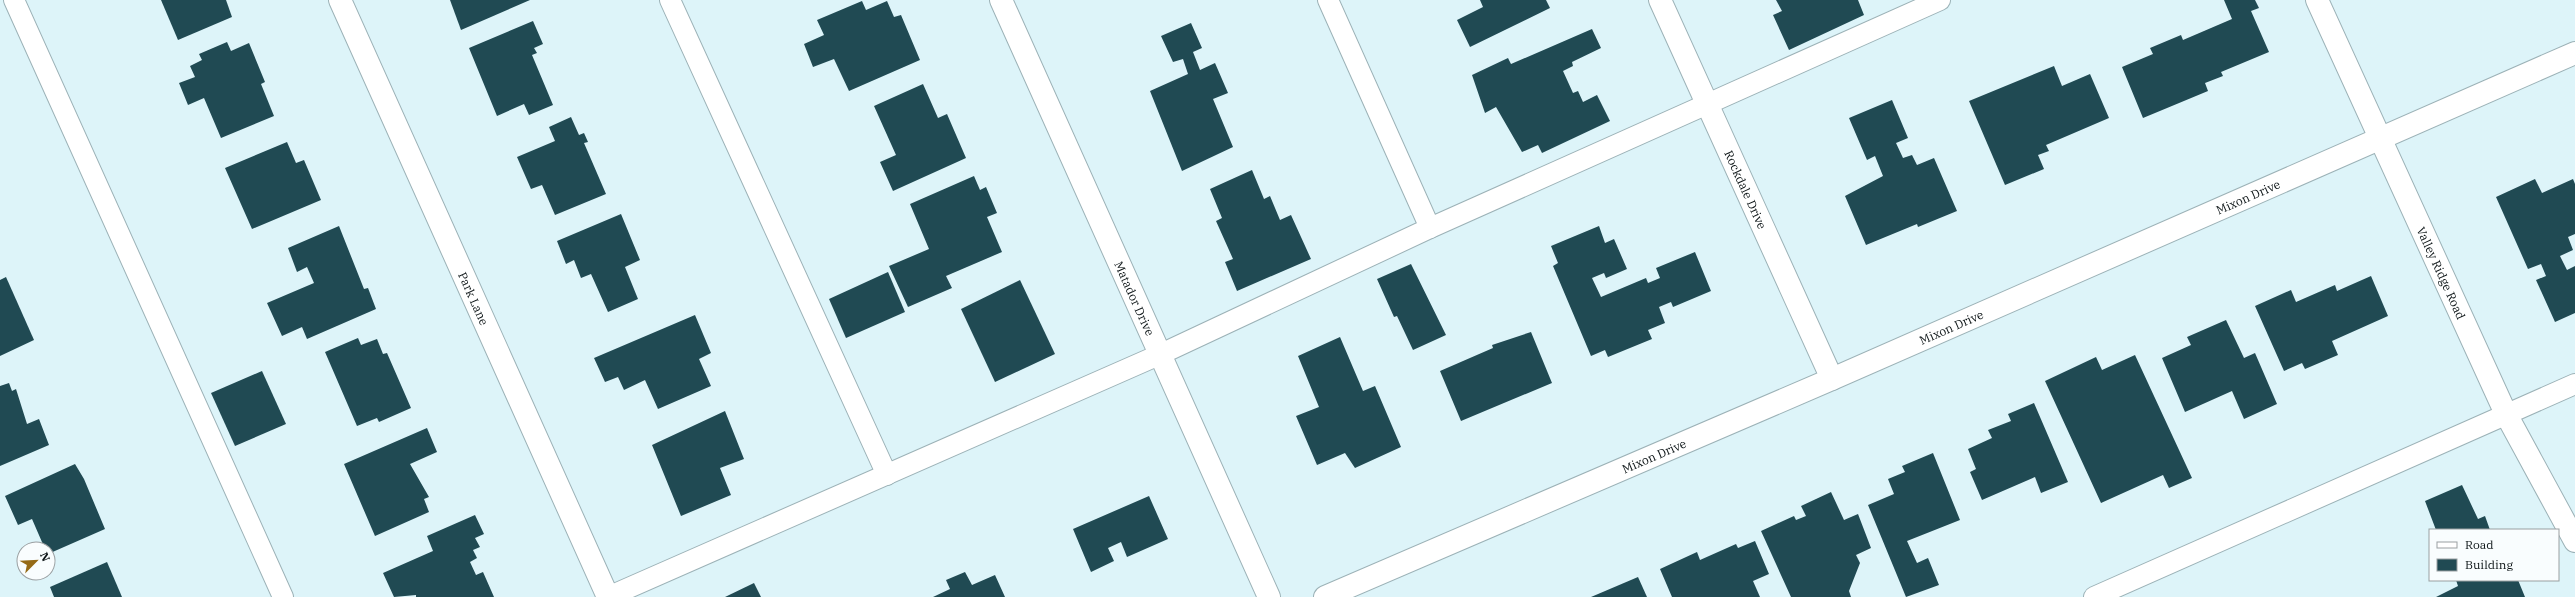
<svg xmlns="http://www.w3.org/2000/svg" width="2575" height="597" viewBox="0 0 2575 597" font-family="'IBM Plex Serif',serif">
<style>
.building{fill:#204a53}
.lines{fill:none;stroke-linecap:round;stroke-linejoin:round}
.service-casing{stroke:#9cb2b7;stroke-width:22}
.minor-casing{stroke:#9cb2b7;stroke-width:24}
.tertiary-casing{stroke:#9cb2b7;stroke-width:24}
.service{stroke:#fff;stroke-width:20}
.minor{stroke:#fff;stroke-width:22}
.tertiary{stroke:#fff;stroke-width:22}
.labels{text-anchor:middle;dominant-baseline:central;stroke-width:4;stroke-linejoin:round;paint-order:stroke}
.street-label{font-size:12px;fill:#0b1315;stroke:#f9fdfe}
</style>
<rect width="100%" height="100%" fill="#ddf4f9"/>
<g class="building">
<polygon points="161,0 226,0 232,17 178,40"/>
<polygon points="450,0 530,0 461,30"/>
<polygon points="1480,0 1546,0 1550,8 1470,47 1457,20 1483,7"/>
<polygon points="1776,0 1858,0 1864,15 1789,50 1773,15 1782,11"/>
<polygon points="2224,0 2255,0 2259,8 2251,11 2269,52 2221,72 2223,76 2205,83 2208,91 2143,118 2122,67 2153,54 2150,48 2181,35 2183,40 2232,19"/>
<polygon points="862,1 866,10 887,1 894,17 901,15 920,60 849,91 834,59 813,67 804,44 824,35 817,20"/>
<polygon points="533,21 543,44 534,48 537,53 532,55 553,105 529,115 524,104 497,116 469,48"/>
<polygon points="1191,23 1202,48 1193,52 1200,70 1215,63 1228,93 1213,99 1233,147 1182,171 1150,91 1188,74 1183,59 1173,62 1161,36"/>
<polygon points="1592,29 1601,48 1572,62 1573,66 1563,71 1573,93 1578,91 1583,102 1597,95 1610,121 1542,153 1538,145 1522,152 1496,107 1485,113 1472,75 1508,58 1511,64"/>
<polygon points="227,42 231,51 249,43 265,82 261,84 274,116 221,138 204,98 188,105 179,83 195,77 190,66 202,60 199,54"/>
<polygon points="2054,66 2062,86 2090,74 2109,118 2046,145 2049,151 2038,155 2044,169 2005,185 1969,101"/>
<polygon points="923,84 938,118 947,114 966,158 893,191 880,162 896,155 874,106"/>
<polygon points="1892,100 1908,138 1896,143 1903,158 1912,155 1917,165 1934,158 1957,211 1918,227 1917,224 1866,245 1845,196 1883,176 1875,156 1867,160 1849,118"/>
<polygon points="571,117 579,135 584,133 588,142 584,143 606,194 555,215 542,185 531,189 517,157 555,141 549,127"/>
<polygon points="287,142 296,163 304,160 321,200 252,229 225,168"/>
<polygon points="1252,170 1264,199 1270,196 1280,220 1291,215 1311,259 1237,291 1225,262 1233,259 1216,221 1222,218 1210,189"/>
<polygon points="974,176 980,190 986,187 997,213 987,217 1002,252 946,276 952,288 908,307 889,266 929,249 910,204"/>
<polygon points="2535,179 2542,193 2573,179 2575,184 2575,234 2568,237 2573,250 2560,256 2567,270 2575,266 2575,313 2555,322 2536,280 2546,276 2541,264 2528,269 2496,197"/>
<polygon points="621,214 640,260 625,267 638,299 608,312 591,274 581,278 574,260 566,264 557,241"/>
<polygon points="339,226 364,289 368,288 376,309 307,339 302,327 282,336 267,303 314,283 307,267 297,272 288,248"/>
<polygon points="1599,226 1605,243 1614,239 1627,269 1606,278 1604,273 1592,278 1601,297 1646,278 1648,283 1660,278 1656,268 1695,252 1711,291 1673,307 1671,302 1659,307 1665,323 1648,330 1652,339 1608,357 1605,350 1591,356 1553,266 1558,263 1551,246"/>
<polygon points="1411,264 1446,335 1413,350 1397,316 1394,317 1377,279"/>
<polygon points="888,272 905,312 846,338 829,299"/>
<polygon points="2371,276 2388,316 2332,341 2338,355 2305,369 2302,363 2284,371 2255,306 2291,290 2296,302 2335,285 2337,291"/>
<polygon points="6,277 34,340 0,356 0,280"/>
<polygon points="1020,280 1055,354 995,382 961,309"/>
<polygon points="695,315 711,353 699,359 711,386 658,409 645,380 624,390 618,377 605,382 594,358"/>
<polygon points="2226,320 2244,358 2255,353 2277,404 2244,419 2232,391 2185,412 2162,358 2191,345 2187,337"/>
<polygon points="1531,332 1552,383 1461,421 1440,371 1493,348 1492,345"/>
<polygon points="1340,337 1363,391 1375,386 1401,447 1355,468 1345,453 1317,465 1296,416 1319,407 1298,356"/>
<polygon points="358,338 361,345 377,339 383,354 387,353 411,408 379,422 377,418 357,426 325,352"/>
<polygon points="2135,355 2192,478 2169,488 2163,475 2101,503 2045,381 2096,357 2102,370"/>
<polygon points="262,371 286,424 235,446 211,393"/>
<polygon points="9,383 12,391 16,389 27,424 39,419 49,445 0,466 0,386"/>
<polygon points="2034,403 2068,482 2041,493 2035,477 1982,500 1970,472 1976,469 1968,449 1992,438 1988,430 2011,421 2008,414"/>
<polygon points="725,411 744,459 720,468 731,495 681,516 652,445"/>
<polygon points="427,428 437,452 410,464 429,497 424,499 429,512 375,536 344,464"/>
<polygon points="1933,453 1960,520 1907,541 1917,563 1928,558 1939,585 1906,597 1868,505 1894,494 1888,479 1905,472 1902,466"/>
<polygon points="75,464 84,479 105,529 48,554 48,549 45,549 32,519 18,525 5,496"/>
<polygon points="2462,485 2478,519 2485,516 2490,530 2436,530 2425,501"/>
<polygon points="1831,492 1844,520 1858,514 1871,548 1856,555 1860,563 1849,591 1851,597 1791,597 1761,531 1794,516 1796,520 1806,516 1801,506"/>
<polygon points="1149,496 1168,539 1127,557 1121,542 1108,548 1114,561 1091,572 1073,529"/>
<polygon points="475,515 484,534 475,538 480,547 473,550 477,558 470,562 476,575 483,572 494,597 416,597 416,595 394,597 383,573 433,551 427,536"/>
<polygon points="1755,541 1769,574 1753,581 1760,597 1672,597 1660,569 1697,552 1700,560 1736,544 1738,548"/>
<polygon points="107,562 122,597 54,597 50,587"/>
<polygon points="965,572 972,585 995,575 1005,597 933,597 950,589 946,580"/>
<polygon points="1638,577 1647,597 1591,597"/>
<polygon points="2456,580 2518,580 2525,597 2436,597 2458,586"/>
<polygon points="754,583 761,597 725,597"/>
</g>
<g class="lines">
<g class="service-casing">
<g id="service">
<polyline points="14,0 283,597"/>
<polyline points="670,0 887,475"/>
<polyline points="1328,0 1430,228"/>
<polyline points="608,597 1161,354 1430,228 1940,0"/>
<polyline points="2094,597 2575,384"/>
</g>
</g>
<g class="minor-casing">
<g id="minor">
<path id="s1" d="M1001,0L1269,597"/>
<path id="s2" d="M1660,0L1832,379"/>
<path id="s3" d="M2317,0L2506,414L2575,541"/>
<path id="s4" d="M1325,597L1832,379L2575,53"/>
</g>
</g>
<g class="tertiary-casing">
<g id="tertiary">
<path id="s5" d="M340,0L608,597"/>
</g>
</g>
<use href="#service" class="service"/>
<use href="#minor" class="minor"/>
<use href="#tertiary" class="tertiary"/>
</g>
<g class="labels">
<g class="street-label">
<text stroke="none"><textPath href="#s2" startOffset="208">Rockdale Drive</textPath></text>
<text stroke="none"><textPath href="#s4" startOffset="1006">Mixon Drive</textPath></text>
<text stroke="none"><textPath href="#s3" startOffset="300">Valley Ridge Road</textPath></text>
<text stroke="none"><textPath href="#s5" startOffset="327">Park Lane</textPath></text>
<text stroke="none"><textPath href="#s1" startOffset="327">Matador Drive</textPath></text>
<text stroke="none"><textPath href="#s4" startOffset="682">Mixon Drive</textPath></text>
<text stroke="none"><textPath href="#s4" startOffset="358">Mixon Drive</textPath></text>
</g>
</g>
<rect x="2429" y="529" width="130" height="52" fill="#f9fdfe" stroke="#9a9fa1"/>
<rect x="2437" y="542" width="20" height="6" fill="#ffffff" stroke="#9a9fa1"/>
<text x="2465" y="549" font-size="12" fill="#0b1315">Road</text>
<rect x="2437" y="559" width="20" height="12" fill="#204a53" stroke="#9a9fa1"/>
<text x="2465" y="569" font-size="12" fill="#0b1315">Building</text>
<g transform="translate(36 561) rotate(66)"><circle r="19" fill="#f9fdfe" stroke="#9a9fa1"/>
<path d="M0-3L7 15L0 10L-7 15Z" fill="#956a16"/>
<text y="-6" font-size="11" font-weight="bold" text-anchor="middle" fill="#0b1315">N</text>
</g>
</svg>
